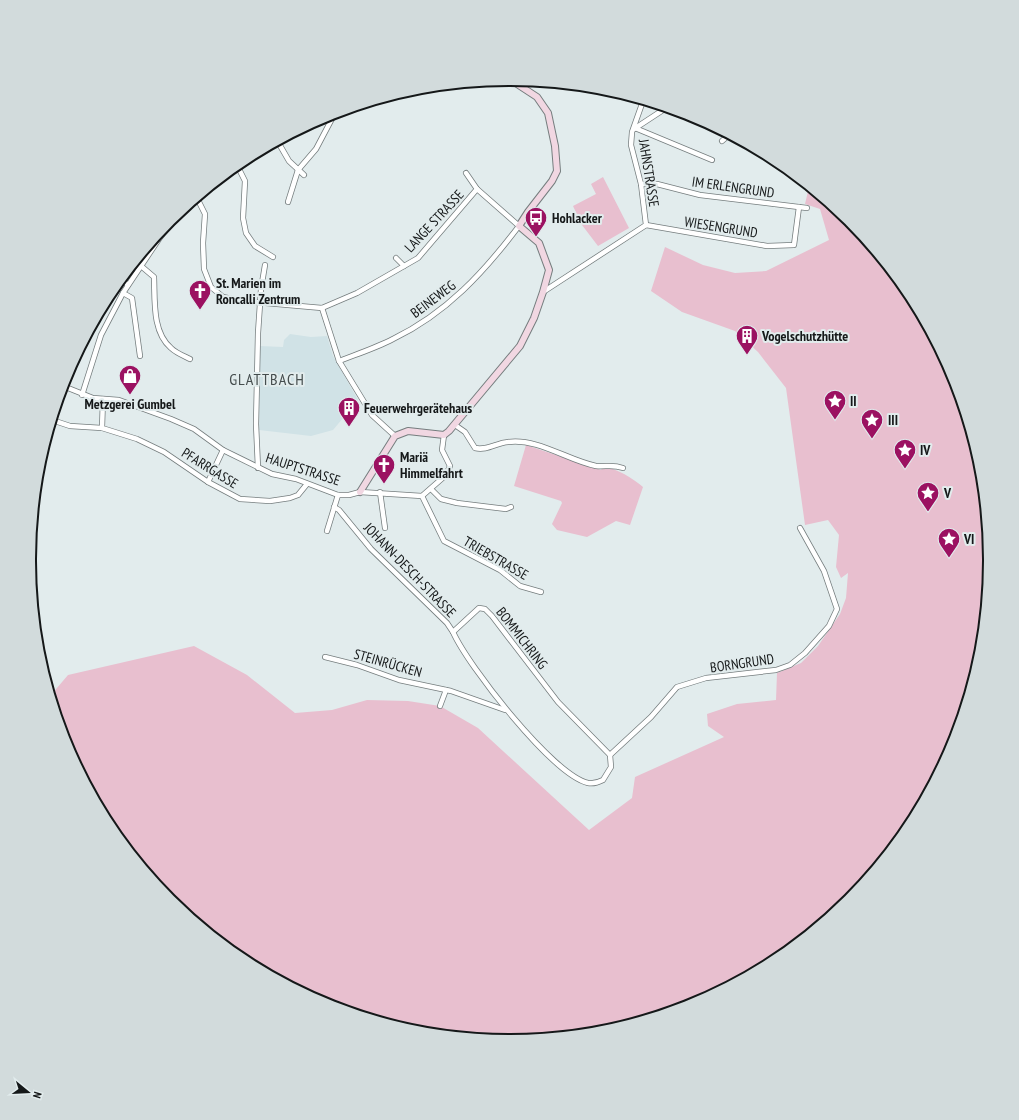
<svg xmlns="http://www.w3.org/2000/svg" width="1019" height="1120" viewBox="0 0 1019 1120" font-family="'PT Sans Narrow',sans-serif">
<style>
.built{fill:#d0e2e6}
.green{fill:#e8bfcf}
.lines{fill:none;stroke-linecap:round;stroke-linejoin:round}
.street-casing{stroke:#757d7e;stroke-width:6}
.secondary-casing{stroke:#757d7e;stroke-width:8}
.street{stroke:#fff;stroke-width:4.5}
.secondary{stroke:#f1d7e2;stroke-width:6}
.labels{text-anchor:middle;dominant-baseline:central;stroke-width:4;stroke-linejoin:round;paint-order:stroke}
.street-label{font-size:14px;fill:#151819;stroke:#e2eced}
.poi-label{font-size:14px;font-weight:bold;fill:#151819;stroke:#e2eced;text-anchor:start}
.quarter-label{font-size:16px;letter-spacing:1px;fill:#454d4e;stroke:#e2eced}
.rim{fill:none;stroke:#151819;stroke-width:2}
</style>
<rect width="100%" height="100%" fill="#e2eced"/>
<polygon class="built" points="290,334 311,337 327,336 333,356 358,400 333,430 311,436 259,430 260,346 283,347 284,340"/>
<g class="green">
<polygon points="603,177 629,228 598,246 582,225 573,206 596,194 591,184"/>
<polygon points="809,187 849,220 909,293 954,376 981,466 990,560 981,654 953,744 909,827 849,900 776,960 693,1004 603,1031 509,1040 416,1031 325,1004 242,959 170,900 110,827 65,744 51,695 68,675 194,646 247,675 295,713 332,710 367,700 408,701 440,706 478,728 589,830 632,798 635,777 724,737 708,726 707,714 737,704 776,700 777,673 801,663 818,646 840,614 846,598 848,573 841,578 836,567 839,535 828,520 805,525 786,388 758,352 735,331 682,312 651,291 665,247 703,265 735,273 766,271 829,240 820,209 805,204"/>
<path d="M526,445L601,470L603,467C617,468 632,478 643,487L630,525L616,521L587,537L557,530L552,524L562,503L561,501L514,486Z"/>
</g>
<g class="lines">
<g class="street-casing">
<g id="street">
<polyline points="635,128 712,160"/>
<polyline points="634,129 666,108"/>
<polyline points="722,141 729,135"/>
<polyline points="278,142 289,161 304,175"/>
<polyline points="237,165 245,181 243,218 246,233 255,246 273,257"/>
<polyline points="641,184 657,184 700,195 807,208"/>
<polyline points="197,198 205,214 203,243 204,269 211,287 223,297 243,301 322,308 357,293 418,258 477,189"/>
<polyline points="288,202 298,170 316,149 335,113"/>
<polyline points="646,225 767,246 794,245 799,207"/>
<polyline points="396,258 404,266"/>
<path d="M141,266L154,277C155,300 152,332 171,348C176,353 184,356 190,359"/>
<polyline points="121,279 128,285"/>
<polyline points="543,292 646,225 641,184 631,145 632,132 643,101"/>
<polyline points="123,293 132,298 140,356"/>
<polyline points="322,308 339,361 372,415 395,436"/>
<path d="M339,361C357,354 376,348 393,339C447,313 484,272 519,226L477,189L466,173"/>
<polyline points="63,386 93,398 119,400 171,419 194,429 223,450 272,474 296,479 338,495 349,495 360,492 422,496 446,475 450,466 442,450 444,435"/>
<polyline points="82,395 101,335 123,293 159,239 181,211"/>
<polyline points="103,399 102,428 137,439 164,452 208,482 240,499 270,501 290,498 298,495 307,484"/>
<polyline points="52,420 70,426 102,428"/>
<path d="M455,425L465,432L475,448C487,451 496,443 508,442C538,438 567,460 596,466C606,467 612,464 623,468"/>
<polyline points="258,468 256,424 258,333 261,289 265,265"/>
<polyline points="208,482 223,450"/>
<polyline points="431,489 441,499 457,503 506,509 511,507"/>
<polyline points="380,492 385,528"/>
<polyline points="422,496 444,541 500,570 520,586 541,592"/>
<polyline points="334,507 339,510 371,549 447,623 453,632"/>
<polyline points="327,531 338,495"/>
<path d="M479,608L485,609L492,616L558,702L610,755L611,767L603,780C599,782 593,784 588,783C553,775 468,666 453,632Z"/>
<polyline points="325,657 357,665 399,680 451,691 505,710"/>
<polyline points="440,706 446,690"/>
<polyline points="610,755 651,717 677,687 706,678 776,670 790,665 805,653 829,626 837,609 824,571 800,528"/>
</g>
</g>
<g class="secondary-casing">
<polyline id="secondary" points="360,492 395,436 408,431 444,435 449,431 520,346 534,318 543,292 549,270 539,243 519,226 528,212 552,181 557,171 555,146 548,113 537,97 511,80"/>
</g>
<use href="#street" class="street"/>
<use href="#secondary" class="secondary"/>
</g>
<defs>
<g id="bus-pin" transform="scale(1.15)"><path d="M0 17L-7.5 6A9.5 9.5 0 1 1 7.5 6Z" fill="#9b1161" stroke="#e2eced"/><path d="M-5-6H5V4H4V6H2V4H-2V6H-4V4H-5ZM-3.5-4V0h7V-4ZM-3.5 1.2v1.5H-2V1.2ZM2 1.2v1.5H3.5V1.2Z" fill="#fff"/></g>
<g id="church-pin" transform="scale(1.15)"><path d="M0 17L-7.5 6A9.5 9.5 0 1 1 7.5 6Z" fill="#9b1161" stroke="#e2eced"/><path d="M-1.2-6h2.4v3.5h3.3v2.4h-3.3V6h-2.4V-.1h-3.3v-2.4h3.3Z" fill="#fff"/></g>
<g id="building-pin" transform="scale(1.15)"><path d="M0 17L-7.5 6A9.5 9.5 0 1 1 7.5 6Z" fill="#9b1161" stroke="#e2eced"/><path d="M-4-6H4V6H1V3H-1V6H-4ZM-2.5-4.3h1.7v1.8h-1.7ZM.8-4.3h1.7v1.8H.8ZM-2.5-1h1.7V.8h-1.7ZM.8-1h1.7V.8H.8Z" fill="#fff"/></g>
<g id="shop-pin" transform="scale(1.15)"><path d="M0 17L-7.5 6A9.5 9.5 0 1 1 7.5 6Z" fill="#9b1161" stroke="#e2eced"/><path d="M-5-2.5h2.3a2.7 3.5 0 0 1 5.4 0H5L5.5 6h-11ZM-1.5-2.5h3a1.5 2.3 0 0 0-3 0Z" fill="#fff"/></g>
<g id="sight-pin" transform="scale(1.15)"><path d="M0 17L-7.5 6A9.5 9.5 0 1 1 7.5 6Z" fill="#9b1161" stroke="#e2eced"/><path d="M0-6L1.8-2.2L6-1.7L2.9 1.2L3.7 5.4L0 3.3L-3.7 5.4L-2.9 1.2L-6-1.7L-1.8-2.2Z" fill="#fff"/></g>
</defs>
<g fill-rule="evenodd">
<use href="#bus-pin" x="536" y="218"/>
<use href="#church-pin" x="200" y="291"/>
<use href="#building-pin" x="747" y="336"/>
<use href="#shop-pin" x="130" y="376"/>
<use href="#sight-pin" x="835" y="401"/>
<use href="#building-pin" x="349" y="408"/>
<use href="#sight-pin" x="872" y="420"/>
<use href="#sight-pin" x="905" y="450"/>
<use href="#church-pin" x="384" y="465"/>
<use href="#sight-pin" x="928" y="493"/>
<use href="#sight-pin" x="949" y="539"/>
</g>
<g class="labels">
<g class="street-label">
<text transform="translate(649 173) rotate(81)">JAHNSTRASSE</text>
<text transform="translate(733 187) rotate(8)">IM ERLENGRUND</text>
<text transform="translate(434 221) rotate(-47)">LANGE STRASSE</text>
<text transform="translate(721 227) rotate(9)">WIESENGRUND</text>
<text transform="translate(433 299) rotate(-37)">BEINEWEG</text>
<text transform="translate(210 468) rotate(32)">PFARRGASSE</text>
<text transform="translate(303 469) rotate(18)">HAUPTSTRASSE</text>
<text transform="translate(496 558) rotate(30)">TRIEBSTRASSE</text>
<text transform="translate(410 570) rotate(46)">JOHANN-DESCH-STRASSE</text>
<text transform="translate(522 638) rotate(52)">BOMMICHRING</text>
<text transform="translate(388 663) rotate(16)">STEINRÜCKEN</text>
<text transform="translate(742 663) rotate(-8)">BORNGRUND</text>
</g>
<g class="poi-label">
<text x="552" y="218">Hohlacker</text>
<text x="216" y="283">St. Marien im<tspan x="216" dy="16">Roncalli Zentrum</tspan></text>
<text x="762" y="336">Vogelschutzhütte</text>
<text x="850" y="401">II</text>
<text x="130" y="404" text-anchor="middle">Metzgerei Gumbel</text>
<text x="364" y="408">Feuerwehrgerätehaus</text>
<text x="888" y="420">III</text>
<text x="920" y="450">IV</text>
<text x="400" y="457">Mariä<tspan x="400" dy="16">Himmelfahrt</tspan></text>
<text x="944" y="493">V</text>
<text x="964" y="539">VI</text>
</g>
<g class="quarter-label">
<text x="267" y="379">GLATTBACH</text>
</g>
</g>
<path d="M0 0H1019V1120H0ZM509 86H510A473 473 0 0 1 983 559V561A473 473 0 0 1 510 1034H509A473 473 0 0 1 36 561V559A473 473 0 0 1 509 86Z" fill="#d2dbdc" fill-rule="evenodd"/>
<path class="rim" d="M509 86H510A473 473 0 0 1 983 559V561A473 473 0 0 1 510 1034H509A473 473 0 0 1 36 561V559A473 473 0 0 1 509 86Z"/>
<g transform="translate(28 1092) rotate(108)" stroke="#e2eced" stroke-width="3" paint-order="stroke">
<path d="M0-3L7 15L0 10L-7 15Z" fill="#151819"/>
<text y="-6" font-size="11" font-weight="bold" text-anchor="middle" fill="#151819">N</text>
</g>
</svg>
